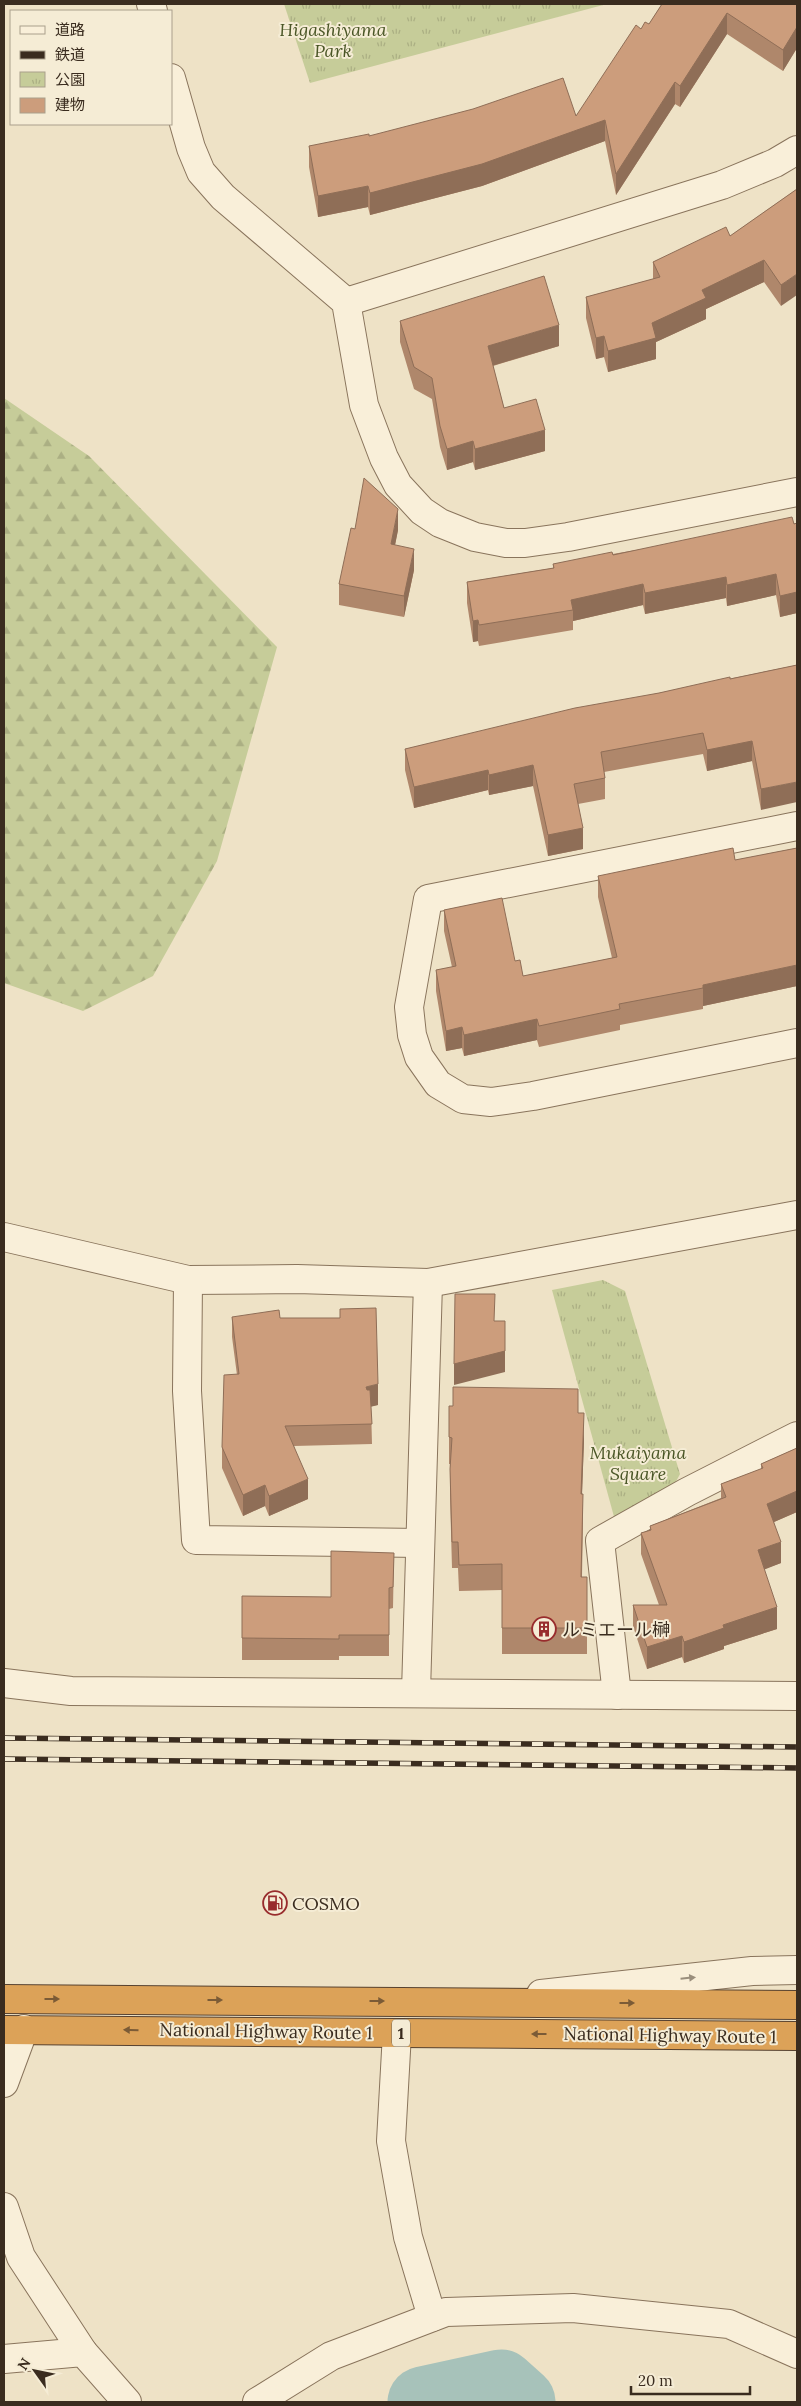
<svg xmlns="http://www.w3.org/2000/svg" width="801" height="2406" viewBox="0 0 801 2406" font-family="Lora,'Noto Sans JP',serif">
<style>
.forest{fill:url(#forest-firs)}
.park{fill:url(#park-tufts)}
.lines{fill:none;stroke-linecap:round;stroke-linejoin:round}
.river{stroke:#a7c2ba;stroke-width:71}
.street-casing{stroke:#89745c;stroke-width:30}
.highway-casing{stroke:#574230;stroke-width:30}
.street{stroke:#f9efd9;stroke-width:28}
.highway{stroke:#dca258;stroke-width:28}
.rail-casing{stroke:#3a2c1f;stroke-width:5.5}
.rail{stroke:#f5ecd5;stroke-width:4;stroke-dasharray:11;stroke-linecap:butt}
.wall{fill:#af876b}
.shaded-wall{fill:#8f6e57}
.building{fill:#cc9d7c;stroke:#8f6e57}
.oneway{fill:#9a8e7c}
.oneway2{fill:#7b5b36}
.labels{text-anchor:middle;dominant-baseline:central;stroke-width:4;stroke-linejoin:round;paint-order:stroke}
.shield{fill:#f5ecd5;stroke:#726656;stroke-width:1}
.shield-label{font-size:16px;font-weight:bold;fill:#3a2c1f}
.park-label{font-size:18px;font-style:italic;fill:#4a5626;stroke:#f5ecd5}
.poi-label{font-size:18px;fill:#3a2c1f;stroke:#f5ecd5;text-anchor:start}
.street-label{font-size:18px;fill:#3a2c1f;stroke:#f5ecd5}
</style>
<defs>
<pattern id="forest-firs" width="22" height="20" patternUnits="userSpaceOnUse" patternTransform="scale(1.25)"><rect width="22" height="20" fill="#c6cc99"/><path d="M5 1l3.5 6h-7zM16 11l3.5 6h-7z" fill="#abaf83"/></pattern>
<pattern id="park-tufts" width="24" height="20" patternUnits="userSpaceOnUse" patternTransform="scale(1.25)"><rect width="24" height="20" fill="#c6cc99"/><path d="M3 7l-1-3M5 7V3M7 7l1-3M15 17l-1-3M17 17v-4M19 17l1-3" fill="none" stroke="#abaf83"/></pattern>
</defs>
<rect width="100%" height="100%" fill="#eee2c6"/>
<polygon class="forest" points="4,398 89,456 277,647 217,861 153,976 83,1011 4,983"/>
<g class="park">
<polygon points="284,4 607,4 310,83"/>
<polygon points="603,1280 625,1291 680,1474 671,1491 616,1524 552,1290"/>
</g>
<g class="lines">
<polyline class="river" points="423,2402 501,2385 520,2402"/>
<g class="street-casing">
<g id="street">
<polyline points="151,4 153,11"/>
<polyline points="171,78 191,148 201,172 223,197 346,302 364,405 384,458 398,485 422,511 440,523 475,537 506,543 525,543 568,537 797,492"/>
<polyline points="346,302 722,185 775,163 797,150"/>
<polyline points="797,826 428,899 409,1007 412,1035 419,1057 438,1084 463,1099 491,1102 533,1096 797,1043"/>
<polyline points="4,1237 188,1280 297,1279 428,1283 797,1215"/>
<polyline points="188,1280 187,1391 196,1540 420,1543"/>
<polyline points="4,1683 71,1691 797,1696"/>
<polyline points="416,1692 428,1283"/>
<polyline points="617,1695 600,1541 687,1492 797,1436"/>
<polyline points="541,1994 752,1971 797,1970"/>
<polyline points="397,2033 391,2141 408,2237 432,2317"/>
<polyline points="4,2083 24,2029"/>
<polyline points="4,2207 21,2257 83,2352"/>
<polyline points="4,2359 83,2352 127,2402"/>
<polyline points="257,2402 331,2356 446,2312 573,2308 729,2324 797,2354"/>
</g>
</g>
<g class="highway-casing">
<g id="highway">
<polyline points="4,1999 797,2005"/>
<polyline points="4,2030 797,2036"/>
</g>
</g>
<use href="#street" class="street"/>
<use href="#highway" class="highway"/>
<g class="rail-casing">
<g id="rail">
<polyline points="4,1738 797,1747"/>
<polyline points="4,1759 797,1768"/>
</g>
</g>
<use href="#rail" class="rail"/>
</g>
<g class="wall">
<polygon points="662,4 797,4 797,48 783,71 727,34 680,107 675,104 616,195 605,141 482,186 370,215 368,207 318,217 309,167 309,146 369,136 576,116 641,29 649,24"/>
<polygon points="797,189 781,306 764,282 706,309 706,319 656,342 656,359 608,372 604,357 596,359 586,318 586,297 653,279 653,262 730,236"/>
<polygon points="400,321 559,346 493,366 504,408 545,451 475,470 473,462 447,470 440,447 432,399 414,389 400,342"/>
<polygon points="797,523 797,613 780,617 776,595 727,606 726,598 645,614 643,605 573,621 573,630 479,646 478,641 473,642 467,603 467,582 553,568 553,564"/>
<polygon points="355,529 398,530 395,545 414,570 404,617 339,605 339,584"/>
<polygon points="797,665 761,810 752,761 707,771 703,754 604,772 605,778 605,799 578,804 583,849 548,856 533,786 489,795 488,790 414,808 405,770 405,749 659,693"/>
<polygon points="797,848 797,988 797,986 703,1006 703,1009 620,1025 620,1030 539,1047 537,1040 464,1056 462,1048 446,1051 436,991 436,970 452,967 444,931 444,910 515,961 523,976 612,958 598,897 598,876 735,860"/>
<polygon points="232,1317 280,1318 378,1405 371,1406 372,1444 294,1446 308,1499 269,1516 265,1506 243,1516 222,1468 222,1447 237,1375 232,1337"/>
<polygon points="578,1413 584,1440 582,1494 583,1521 582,1577 587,1577 587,1654 502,1654 502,1590 459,1591 458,1568 452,1568 450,1495 450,1464 449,1464 449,1422"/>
<polygon points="797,1448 797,1512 774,1522 781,1563 764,1569 777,1629 724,1646 724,1649 684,1663 682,1657 647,1669 633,1626 633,1605 659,1605 641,1554 641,1533 650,1530 650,1526 721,1498 721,1484 761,1469 761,1464"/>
<polygon points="394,1553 393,1608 389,1609 389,1656 339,1656 339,1660 242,1660 242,1596 331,1597"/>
</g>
<g class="shaded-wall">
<polygon points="727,13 727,34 680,107 680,86"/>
<polygon points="797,27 797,48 783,71 783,50"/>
<polygon points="675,82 675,104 616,195 616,174"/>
<polygon points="605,120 605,141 482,186 370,215 370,193"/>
<polygon points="368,186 368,207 318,217 318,196"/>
<polygon points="764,260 764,282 706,309 706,319 656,342 656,359 608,372 608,351 652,323 702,290"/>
<polygon points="797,274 797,295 781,306 781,285"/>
<polygon points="559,325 559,346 488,367 488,346"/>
<polygon points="604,336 604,357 596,359 596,338"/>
<polygon points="545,430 545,451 475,470 475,449"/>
<polygon points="473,441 473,462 447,470 447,449"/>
<polygon points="398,509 398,530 391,565 391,544"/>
<polygon points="414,549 414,570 404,617 404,596"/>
<polygon points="776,574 776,595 727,606 727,585"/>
<polygon points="726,577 726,598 645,614 645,593"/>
<polygon points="643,584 643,605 573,621 573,610 571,600"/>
<polygon points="797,592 797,613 780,617 780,596"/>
<polygon points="478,620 478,641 473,642 473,621"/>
<polygon points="752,741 752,761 707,771 707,750"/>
<polygon points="533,765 533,786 489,795 489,775"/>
<polygon points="488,770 488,790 414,808 414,787"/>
<polygon points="797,782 797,802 761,810 761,789"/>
<polygon points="583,828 583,849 548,856 548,835"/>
<polygon points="797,965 797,986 703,1006 703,985"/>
<polygon points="537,1019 537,1040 464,1056 464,1035"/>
<polygon points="462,1027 462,1048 446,1051 446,1031"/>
<polygon points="505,1321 505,1372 454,1385 454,1364"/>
<polygon points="378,1384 378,1405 366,1408 366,1387"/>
<polygon points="584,1413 584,1440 581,1521 581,1494"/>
<polygon points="308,1479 308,1499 269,1516 269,1496"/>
<polygon points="265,1485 265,1506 243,1516 243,1495"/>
<polygon points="797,1491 797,1512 767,1525 767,1504"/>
<polygon points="781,1542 781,1563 758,1572 758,1550"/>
<polygon points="777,1607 777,1629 724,1646 724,1649 684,1663 684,1642 723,1625"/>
<polygon points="682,1636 682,1657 647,1669 647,1647"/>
</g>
<g class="building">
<polygon points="662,4 797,4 797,27 783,50 727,13 680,86 675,82 616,174 605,120 482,164 370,193 368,186 318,196 309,146 369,134 369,136 473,109 563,78 576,116 636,25 641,29 645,22 649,24"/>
<polygon points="797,189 797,274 781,285 764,260 702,290 706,298 652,323 656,338 608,351 604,336 596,338 586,297 660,277 653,262 726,227 730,236"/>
<polygon points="544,276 559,325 488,346 504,408 536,399 545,430 475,449 473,441 447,449 440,426 432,378 414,367 400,321"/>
<polygon points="364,478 398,509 391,544 414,549 404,596 339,584 351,528 355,529"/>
<polygon points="792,517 794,524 797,523 797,592 780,596 776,574 727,585 726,577 645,593 643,584 571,600 573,610 479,625 478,620 473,621 467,582 554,568 553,564 612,552 613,555"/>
<polygon points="797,665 797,782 761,789 752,741 707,750 703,733 601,752 605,778 574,784 583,828 548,835 533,765 489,775 488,770 414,787 405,749 575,708 659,693 730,677 730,679"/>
<polygon points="733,848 735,860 797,848 797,967 797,965 703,985 703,988 619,1004 620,1009 539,1026 537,1019 464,1035 462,1027 446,1031 436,970 456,966 444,910 502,898 515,961 520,960 523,976 617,957 598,876"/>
<polygon points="455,1294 495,1294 494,1321 505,1321 505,1351 454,1364"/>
<polygon points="376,1308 378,1384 366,1387 367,1390 370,1390 372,1424 285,1426 308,1479 269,1496 265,1485 243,1495 222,1447 224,1375 239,1374 232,1317 279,1310 280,1318 340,1318 340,1309"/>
<polygon points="453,1387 578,1389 578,1413 584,1413 581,1494 583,1494 581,1577 587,1577 587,1628 502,1628 502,1564 459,1565 458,1542 452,1542 450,1469 452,1438 449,1437 449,1406 453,1406"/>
<polygon points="797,1448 797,1491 767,1504 781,1542 758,1550 777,1607 723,1625 724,1628 684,1642 682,1636 647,1647 633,1605 667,1605 641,1533 651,1530 650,1526 726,1497 721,1484 763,1468 761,1464"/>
<polygon points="331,1551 394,1553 393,1587 389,1588 389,1635 339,1635 339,1639 242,1638 242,1596 331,1597"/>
</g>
<defs><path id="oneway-solid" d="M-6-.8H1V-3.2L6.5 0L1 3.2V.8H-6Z" transform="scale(1.25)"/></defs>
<use class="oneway" href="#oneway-solid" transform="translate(688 1978) rotate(-6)"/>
<g class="oneway2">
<use href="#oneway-solid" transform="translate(52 1999)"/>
<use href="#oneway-solid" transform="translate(215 2000)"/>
<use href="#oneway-solid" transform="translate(377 2001)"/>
<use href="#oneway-solid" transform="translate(627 2003)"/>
<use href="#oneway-solid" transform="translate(131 2030) rotate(-179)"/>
<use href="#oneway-solid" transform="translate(539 2034) rotate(-180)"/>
</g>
<defs>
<g id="building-ring" transform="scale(1.25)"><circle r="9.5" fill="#f5ecd5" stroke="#982c2d" stroke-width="1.5"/><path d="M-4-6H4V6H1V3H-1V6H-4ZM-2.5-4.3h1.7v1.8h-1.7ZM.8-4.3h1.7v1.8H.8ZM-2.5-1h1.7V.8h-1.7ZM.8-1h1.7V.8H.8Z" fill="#982c2d"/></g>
<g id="fuel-ring" transform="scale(1.25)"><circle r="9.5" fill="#f5ecd5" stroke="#982c2d" stroke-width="1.5"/><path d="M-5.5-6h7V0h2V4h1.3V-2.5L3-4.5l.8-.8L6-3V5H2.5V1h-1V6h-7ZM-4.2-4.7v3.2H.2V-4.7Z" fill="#982c2d"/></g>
</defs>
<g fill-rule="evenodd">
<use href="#building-ring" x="544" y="1629"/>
<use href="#fuel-ring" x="275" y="1903"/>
</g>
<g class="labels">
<rect class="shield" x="392" y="2019.5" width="18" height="27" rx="4"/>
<g class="shield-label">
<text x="401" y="2033">1</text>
</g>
<g class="park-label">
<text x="333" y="29">Higashiyama<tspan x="333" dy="21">Park</tspan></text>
<text x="638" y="1452">Mukaiyama<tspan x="638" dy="21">Square</tspan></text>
</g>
<g class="poi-label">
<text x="562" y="1629">ルミエール榊</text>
<text x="292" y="1903">COSMO</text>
</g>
<g class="street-label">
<text transform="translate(266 2031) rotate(1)">National Highway Route 1</text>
<text transform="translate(670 2035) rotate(1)">National Highway Route 1</text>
</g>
</g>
<rect width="801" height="2406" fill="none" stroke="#3a2c1f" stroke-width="10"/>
<rect x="10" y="10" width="162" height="115" fill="#f5ecd5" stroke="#aa9f8c"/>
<rect x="20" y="26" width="25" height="8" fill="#f9efd9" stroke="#aa9f8c"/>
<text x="55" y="35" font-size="15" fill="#3a2c1f">道路</text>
<rect x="20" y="51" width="25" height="8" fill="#3a2c1f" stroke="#aa9f8c"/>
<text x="55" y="60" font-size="15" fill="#3a2c1f">鉄道</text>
<rect x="20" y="72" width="25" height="15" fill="url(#park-tufts)" stroke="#aa9f8c"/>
<text x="55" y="85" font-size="15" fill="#3a2c1f">公園</text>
<rect x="20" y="98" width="25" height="15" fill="#cc9d7c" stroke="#aa9f8c"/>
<text x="55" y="110" font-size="15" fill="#3a2c1f">建物</text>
<g transform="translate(35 2371) rotate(303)" stroke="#f5ecd5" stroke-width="4" paint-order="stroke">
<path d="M0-4L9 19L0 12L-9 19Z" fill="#3a2c1f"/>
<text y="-8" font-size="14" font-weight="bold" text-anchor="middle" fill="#3a2c1f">N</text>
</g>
<path d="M631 2386v8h119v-8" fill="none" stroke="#3a2c1f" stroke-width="2.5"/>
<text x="638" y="2386" font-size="15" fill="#3a2c1f" stroke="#f5ecd5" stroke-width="4" paint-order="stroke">20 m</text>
</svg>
